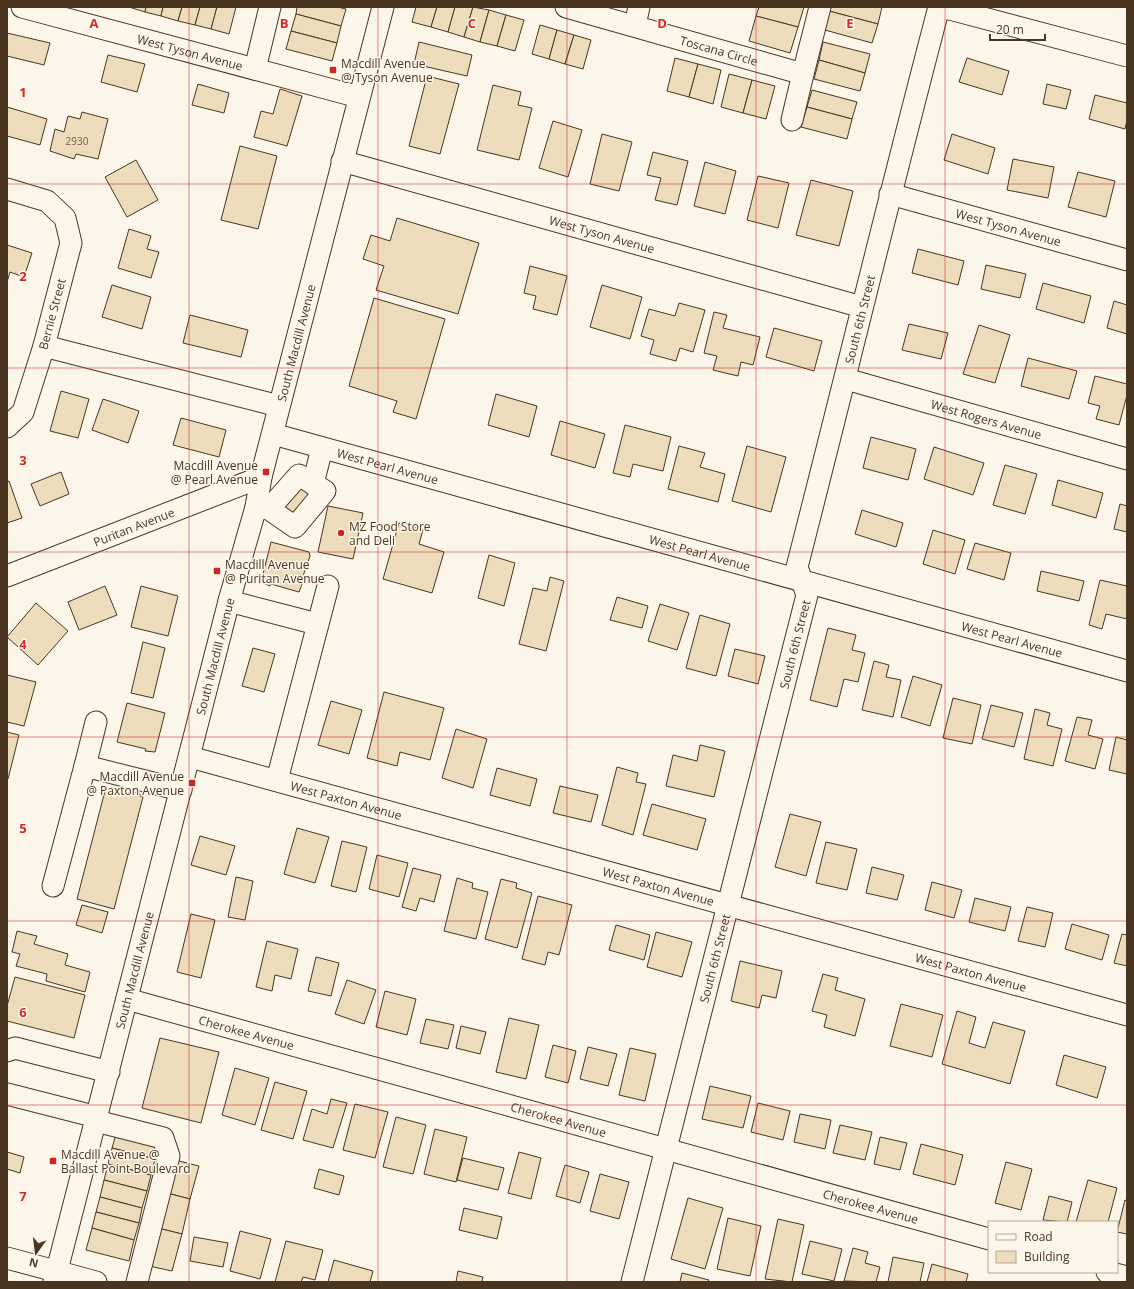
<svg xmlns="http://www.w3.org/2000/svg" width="1134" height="1289" viewBox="0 0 1134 1289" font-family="'Open Sans',sans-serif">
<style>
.building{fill:#ecdcbc;stroke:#4a3520}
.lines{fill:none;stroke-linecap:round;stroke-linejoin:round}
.minor-casing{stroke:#4a3520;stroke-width:23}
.minor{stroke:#fbf6e9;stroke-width:21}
.grid{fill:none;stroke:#d62828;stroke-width:1;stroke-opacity:0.55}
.poi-dot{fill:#c62828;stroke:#fbf6e9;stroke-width:1.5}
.labels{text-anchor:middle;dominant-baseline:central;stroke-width:3;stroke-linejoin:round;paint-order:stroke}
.number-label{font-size:10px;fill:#725f47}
.street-label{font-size:12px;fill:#4a3520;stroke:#fbf6e9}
.poi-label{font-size:12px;fill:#4a3520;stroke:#fbf6e9;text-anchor:start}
.grid-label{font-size:13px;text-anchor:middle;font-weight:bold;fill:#d62828;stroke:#fbf6e9;stroke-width:3;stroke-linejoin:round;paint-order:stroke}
</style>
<rect width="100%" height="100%" fill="#fbf6e9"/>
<g class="building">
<polygon points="129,7 146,7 145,12"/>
<polygon points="146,7 163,7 161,16 145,12"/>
<polygon points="163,7 182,7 178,21 161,16"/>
<polygon points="182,7 200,7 195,25 178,21"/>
<polygon points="200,7 217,7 211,29 195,25"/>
<polygon points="217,7 236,7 229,34 211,29"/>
<polygon points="297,7 338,7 346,9 341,26 296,14"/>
<polygon points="416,7 437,7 431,27 412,22"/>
<polygon points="437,7 455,7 448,32 431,27"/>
<polygon points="455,7 473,7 464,37 448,32"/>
<polygon points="473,7 489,10 480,42 464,37"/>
<polygon points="759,7 804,7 798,27 756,16"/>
<polygon points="831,7 882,7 878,24 829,11"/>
<polygon points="489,10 506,15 497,46 480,42"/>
<polygon points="829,11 878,24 872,43 825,30"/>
<polygon points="296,14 341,26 337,43 291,31"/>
<polygon points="506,15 524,20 515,51 497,46"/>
<polygon points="756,16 798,27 790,53 749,41"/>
<polygon points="540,25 557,30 549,59 532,54"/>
<polygon points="557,30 574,35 565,64 549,59"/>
<polygon points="291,31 337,43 332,61 286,49"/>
<polygon points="7,33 50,43 44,65 7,56"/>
<polygon points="574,35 591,40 583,69 565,64"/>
<polygon points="419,42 472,55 467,76 414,64"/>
<polygon points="823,42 870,54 865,73 819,60"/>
<polygon points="108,55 145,64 137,92 101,82"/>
<polygon points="675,58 698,64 689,97 667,91"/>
<polygon points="967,58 1009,71 1002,95 959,82"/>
<polygon points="819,60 865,73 860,91 814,79"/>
<polygon points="698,64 721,70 713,104 689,97"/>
<polygon points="729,74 752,80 743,113 721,107"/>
<polygon points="427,76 459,84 440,154 409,146"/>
<polygon points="752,80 775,86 766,119 743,113"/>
<polygon points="198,84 229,93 224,113 192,105"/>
<polygon points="1047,84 1071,90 1066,109 1043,104"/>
<polygon points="493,85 521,92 518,105 532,108 519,160 477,150"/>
<polygon points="280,89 302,96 287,146 254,137 261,111 273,114"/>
<polygon points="812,90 857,102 852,119 807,107"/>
<polygon points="1095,95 1127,103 1127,120 1125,129 1089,119"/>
<polygon points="7,107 47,119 40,145 7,136"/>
<polygon points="807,107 852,119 847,139 801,127"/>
<polygon points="82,112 108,119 98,159 76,154 74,159 50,151 55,129 64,132 68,116 80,119"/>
<polygon points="553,121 582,130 568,177 539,168"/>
<polygon points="602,134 632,142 619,191 590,184"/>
<polygon points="952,134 995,148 988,174 944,160"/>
<polygon points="240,146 277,156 258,229 221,220"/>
<polygon points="653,152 688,161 677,205 655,200 661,178 647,175"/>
<polygon points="1013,159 1054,167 1048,198 1007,190"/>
<polygon points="136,160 158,200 127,217 105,177"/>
<polygon points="705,162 736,171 725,214 694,206"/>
<polygon points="1078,172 1115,181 1106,217 1068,207"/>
<polygon points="758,176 789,183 778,228 747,220"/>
<polygon points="811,180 853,191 839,246 796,235"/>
<polygon points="397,218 479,243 458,314 376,290 384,266 363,259 371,235 390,241"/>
<polygon points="129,229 151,236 147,249 159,252 151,278 118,268"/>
<polygon points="7,245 32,253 24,277 10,272 7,282"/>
<polygon points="918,249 964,261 958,285 912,273"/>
<polygon points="986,265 1026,274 1020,298 981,289"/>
<polygon points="530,266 567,276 557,315 533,309 536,296 524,293"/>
<polygon points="1043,283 1091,296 1084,323 1036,309"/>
<polygon points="112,285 151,297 142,329 102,317"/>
<polygon points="602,285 642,297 630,339 590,327"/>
<polygon points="374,298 445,319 416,419 393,412 397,401 349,386"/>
<polygon points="1114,301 1127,305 1127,334 1107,328"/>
<polygon points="679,303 705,310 693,352 680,348 676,361 650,354 654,340 641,336 649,309 675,316"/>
<polygon points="714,312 727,315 723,328 760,337 753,365 741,362 738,376 713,370 717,356 704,353"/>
<polygon points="190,315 248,330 241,357 183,343"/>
<polygon points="909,324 948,333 941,359 902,350"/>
<polygon points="979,325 1010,335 995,383 963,374"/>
<polygon points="774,328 822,341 814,371 766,357"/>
<polygon points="1028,358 1077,371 1069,399 1021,386"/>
<polygon points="1095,376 1127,384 1127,395 1119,425 1096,419 1100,406 1088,403"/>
<polygon points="61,391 89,399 78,438 50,431"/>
<polygon points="496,394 537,406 529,437 488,425"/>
<polygon points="103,399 139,411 128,443 92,430"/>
<polygon points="181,418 226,430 219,457 173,445"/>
<polygon points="560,421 605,434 595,468 551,455"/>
<polygon points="625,425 671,437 663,471 633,464 630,477 613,473"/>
<polygon points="871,437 916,449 908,480 863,468"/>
<polygon points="679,446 705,453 700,467 725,474 718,502 668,489"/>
<polygon points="747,446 786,457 771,512 732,501"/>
<polygon points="934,447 984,463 973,495 924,479"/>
<polygon points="1005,465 1037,474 1025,514 993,505"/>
<polygon points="61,472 69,494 40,506 31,484"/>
<polygon points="1058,480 1103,493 1096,518 1052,505"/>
<polygon points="9,481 22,518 7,523 7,482"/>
<polygon points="302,481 317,495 296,517 281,504"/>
<polygon points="1120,504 1127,506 1127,532 1114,529"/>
<polygon points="328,506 363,513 353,559 318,552"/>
<polygon points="862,510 903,523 896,547 855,534"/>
<polygon points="399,523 423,530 419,544 444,552 432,593 383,579"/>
<polygon points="933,530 965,540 955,574 923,564"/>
<polygon points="271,542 309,552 310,556 302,579 304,579 299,592 271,584 270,586 261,582"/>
<polygon points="975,543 1011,553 1004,580 967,569"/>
<polygon points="489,555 515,563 504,606 478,598"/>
<polygon points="1041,571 1084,581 1079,601 1037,591"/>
<polygon points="550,577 564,581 546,651 519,644 533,588 547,591"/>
<polygon points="1100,580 1127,586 1127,619 1106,614 1102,629 1089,625"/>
<polygon points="105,586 117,615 79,630 68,602"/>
<polygon points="141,586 178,596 168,636 131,627"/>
<polygon points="617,597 648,606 642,628 610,620"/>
<polygon points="36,603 68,631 38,665 7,637"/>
<polygon points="660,604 689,613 677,650 648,641"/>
<polygon points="700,615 730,624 716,676 686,668"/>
<polygon points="828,628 856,635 852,650 865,653 858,682 844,679 837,707 810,700"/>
<polygon points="143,642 165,648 153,698 131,693"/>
<polygon points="253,648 275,654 264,692 242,686"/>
<polygon points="735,649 765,656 758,684 728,676"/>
<polygon points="874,661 889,665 886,677 901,680 893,717 862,710"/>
<polygon points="7,675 36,682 24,726 7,722"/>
<polygon points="913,676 942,685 930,726 901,717"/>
<polygon points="384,692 444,708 430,760 400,752 397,766 367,758"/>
<polygon points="953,698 981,705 972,744 943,738"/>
<polygon points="331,701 362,710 349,754 318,745"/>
<polygon points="127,703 165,713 155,752 145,751 146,749 117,742"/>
<polygon points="991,705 1023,713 1014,747 982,739"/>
<polygon points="1035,709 1050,713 1047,725 1062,729 1053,766 1024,759"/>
<polygon points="1077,717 1092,720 1088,735 1103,739 1095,769 1065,761"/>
<polygon points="456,729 487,739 473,788 442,778"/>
<polygon points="7,732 19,735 8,779 7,779"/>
<polygon points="1116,737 1127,740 1127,774 1109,770"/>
<polygon points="700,745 725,751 714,797 666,786 673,755 697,761"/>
<polygon points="617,767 638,773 636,782 646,784 633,835 602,825"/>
<polygon points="497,768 537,779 530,806 490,795"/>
<polygon points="560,786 598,795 591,822 553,813"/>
<polygon points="106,787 134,794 134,792 140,794 140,796 143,797 114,909 77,899"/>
<polygon points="652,804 706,819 697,850 643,835"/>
<polygon points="790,814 821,822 806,876 775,867"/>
<polygon points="297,828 329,837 315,883 284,874"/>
<polygon points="200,836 235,846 226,875 191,865"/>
<polygon points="342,841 367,847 356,892 331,886"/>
<polygon points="826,842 857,849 847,890 816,883"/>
<polygon points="377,855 408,863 399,897 369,889"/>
<polygon points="872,867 904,875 897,900 866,893"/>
<polygon points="413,868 441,875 434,902 420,898 416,911 402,907"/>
<polygon points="236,877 253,881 245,920 228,917"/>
<polygon points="457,878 473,883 472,888 488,892 476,939 444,931"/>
<polygon points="501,879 517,883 516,888 532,893 517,948 485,939"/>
<polygon points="932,882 962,890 954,918 925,910"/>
<polygon points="538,896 572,905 559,955 548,952 545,965 522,959"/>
<polygon points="975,898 1011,907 1005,931 969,922"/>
<polygon points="82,905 108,912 102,933 76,925"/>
<polygon points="1027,907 1053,913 1045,947 1018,941"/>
<polygon points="191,914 215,920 201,978 177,972"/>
<polygon points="1072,924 1109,935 1102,960 1065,949"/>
<polygon points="616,925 650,935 644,960 609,950"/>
<polygon points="17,931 37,936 34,944 68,954 65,965 90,972 85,992 46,981 47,974 16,966 20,954 12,952"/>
<polygon points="656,932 692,942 682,977 647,967"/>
<polygon points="1122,934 1127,935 1127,966 1114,963"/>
<polygon points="267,941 298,949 291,979 275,975 272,991 256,987"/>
<polygon points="316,957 339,963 331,996 308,991"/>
<polygon points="740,961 782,971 776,998 762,995 759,1008 731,1001"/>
<polygon points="823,974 838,978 835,990 865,999 855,1036 824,1027 827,1015 812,1011"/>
<polygon points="15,977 85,995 74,1038 7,1021 7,1006"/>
<polygon points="347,980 376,990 364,1024 335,1014"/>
<polygon points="385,991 416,999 407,1035 376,1027"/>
<polygon points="901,1004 943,1015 932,1057 890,1046"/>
<polygon points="957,1011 976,1017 969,1043 985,1048 993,1022 1025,1031 1010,1084 942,1064"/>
<polygon points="509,1018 539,1025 526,1079 496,1072"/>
<polygon points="426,1019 454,1025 448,1049 420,1043"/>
<polygon points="461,1026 486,1032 480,1054 456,1048"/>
<polygon points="160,1038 219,1052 201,1123 142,1108"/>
<polygon points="553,1045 576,1051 568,1083 545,1077"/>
<polygon points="588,1047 617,1054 608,1086 580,1079"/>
<polygon points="630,1048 656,1054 645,1101 619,1095"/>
<polygon points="1064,1055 1106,1067 1097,1098 1056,1085"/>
<polygon points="235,1068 269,1078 255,1125 222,1115"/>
<polygon points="275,1082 307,1091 293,1139 261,1130"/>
<polygon points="710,1086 751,1096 743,1128 702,1119"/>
<polygon points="331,1099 347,1103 333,1148 303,1140 312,1109 327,1114"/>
<polygon points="758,1103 790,1111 783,1140 751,1132"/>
<polygon points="355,1104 388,1112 375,1158 343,1150"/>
<polygon points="800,1114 831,1120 825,1149 794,1142"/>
<polygon points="396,1117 426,1125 413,1174 383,1167"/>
<polygon points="840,1125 872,1132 865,1160 833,1153"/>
<polygon points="435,1129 467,1137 456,1182 424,1174"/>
<polygon points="117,1131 159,1142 155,1159 112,1148"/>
<polygon points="880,1137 907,1143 900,1170 874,1164"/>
<polygon points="921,1144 963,1155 955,1185 913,1174"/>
<polygon points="112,1148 155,1159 151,1175 108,1164"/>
<polygon points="7,1152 24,1157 20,1173 7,1169"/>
<polygon points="519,1152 541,1158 531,1199 508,1193"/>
<polygon points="463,1158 504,1168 498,1190 457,1180"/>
<polygon points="175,1160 199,1166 190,1199 167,1193"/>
<polygon points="1006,1162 1032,1169 1021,1210 995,1203"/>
<polygon points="108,1164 151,1175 147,1191 104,1180"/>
<polygon points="565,1165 589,1172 580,1203 556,1196"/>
<polygon points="319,1169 344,1176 339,1195 314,1188"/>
<polygon points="600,1174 629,1182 619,1219 590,1211"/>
<polygon points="104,1180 147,1191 142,1208 100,1197"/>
<polygon points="1088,1180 1117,1188 1108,1222 1076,1222"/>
<polygon points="167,1193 190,1199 182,1234 158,1228"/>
<polygon points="1049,1196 1072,1202 1067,1222 1043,1220"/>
<polygon points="100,1197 142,1208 139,1223 96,1212"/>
<polygon points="688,1198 723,1208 705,1269 671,1259"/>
<polygon points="1125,1200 1127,1201 1127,1234 1117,1232"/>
<polygon points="464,1208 502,1217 497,1239 459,1230"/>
<polygon points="96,1212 139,1223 134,1240 92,1228"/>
<polygon points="728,1218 761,1226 750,1276 717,1269"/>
<polygon points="778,1219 804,1225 792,1282 765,1279"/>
<polygon points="92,1228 134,1240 129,1261 86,1250"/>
<polygon points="158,1228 182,1234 172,1271 149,1266"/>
<polygon points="240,1231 271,1239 260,1279 230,1271"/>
<polygon points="194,1237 228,1243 223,1267 190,1261"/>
<polygon points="286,1241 323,1250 315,1280 303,1277 301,1282 275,1282"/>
<polygon points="810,1241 842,1249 834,1281 802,1274"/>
<polygon points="853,1248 868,1252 865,1263 880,1267 876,1282 844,1281"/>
<polygon points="893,1257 924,1263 920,1282 888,1282"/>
<polygon points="334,1260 373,1271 370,1282 328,1282"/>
<polygon points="932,1264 968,1274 966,1282 927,1282"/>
<polygon points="458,1271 483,1277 482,1282 456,1282"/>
<polygon points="682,1273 709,1280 708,1282 680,1282"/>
</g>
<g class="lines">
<g class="minor-casing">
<g id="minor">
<path id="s1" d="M22,7L359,97"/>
<path id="s2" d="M566,7L803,74L820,7"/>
<polyline points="942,7 1127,56"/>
<polyline points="635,25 639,7"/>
<polyline points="255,69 270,7"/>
<polyline points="792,120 803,74"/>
<path id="s3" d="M342,161L862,307"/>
<polyline points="7,189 47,201 65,218 71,243 44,346 23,412 7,427"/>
<path id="s4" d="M890,194L1127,260"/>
<polyline points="44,346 279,406"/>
<path id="s5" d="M846,379L1127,459"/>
<path id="s6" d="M273,434L1127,671"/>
<polyline points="313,484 322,448"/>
<polyline points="256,507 269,509 295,527 325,491 299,475 269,509"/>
<path id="s7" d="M7,576L261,477"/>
<polyline points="229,601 317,624"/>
<path id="s8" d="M190,757L1127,1015"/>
<polyline points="85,766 96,722"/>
<polyline points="277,780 328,586"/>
<polyline points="53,886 85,766 181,790"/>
<path id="s9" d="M127,999L989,1239"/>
<polyline points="7,1051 15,1048 109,1072"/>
<polyline points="7,1094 97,1117"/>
<polyline points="96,1121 163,1138 169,1156 137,1282"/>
<polyline points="7,1258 96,1282"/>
<polyline points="1107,1272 1127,1277"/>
<path id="s10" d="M54,1282L229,601L256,507L261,477L383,7"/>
<path id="s11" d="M632,1282L807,595L797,567C845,380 890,193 939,7"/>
</g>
</g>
<use href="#minor" class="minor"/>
</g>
<path class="grid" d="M189,7V1282M378,7V1282M567,7V1282M756,7V1282M945,7V1282M7,184H1127M7,368H1127M7,552H1127M7,737H1127M7,921H1127M7,1105H1127"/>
<g class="poi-dot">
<rect x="329" y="66" width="8" height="8" rx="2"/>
<rect x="262" y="468" width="8" height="8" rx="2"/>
<circle cx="341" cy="533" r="4"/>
<rect x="213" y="567" width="8" height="8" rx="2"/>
<rect x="188" y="779" width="8" height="8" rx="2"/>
<rect x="49" y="1157" width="8" height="8" rx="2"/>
</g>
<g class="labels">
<g class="number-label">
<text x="77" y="141">2930</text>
</g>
<g class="street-label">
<text stroke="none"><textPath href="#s2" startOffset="159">Toscana Circle</textPath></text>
<text stroke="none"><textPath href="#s1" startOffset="174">West Tyson Avenue</textPath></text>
<text stroke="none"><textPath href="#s4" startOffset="123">West Tyson Avenue</textPath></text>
<text stroke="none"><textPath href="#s3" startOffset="270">West Tyson Avenue</textPath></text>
<text transform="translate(52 314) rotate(-75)">Bernie Street</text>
<text stroke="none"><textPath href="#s11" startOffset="994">South 6th Street</textPath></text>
<text stroke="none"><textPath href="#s10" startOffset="970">South Macdill Avenue</textPath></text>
<text stroke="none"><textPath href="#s5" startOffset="146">West Rogers Avenue</textPath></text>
<text stroke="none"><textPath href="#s6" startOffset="119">West Pearl Avenue</textPath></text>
<text stroke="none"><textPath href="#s7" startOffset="136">Puritan Avenue</textPath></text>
<text stroke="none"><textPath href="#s6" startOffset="443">West Pearl Avenue</textPath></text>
<text stroke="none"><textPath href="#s6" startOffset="767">West Pearl Avenue</textPath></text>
<text stroke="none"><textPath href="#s11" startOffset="658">South 6th Street</textPath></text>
<text stroke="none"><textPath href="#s10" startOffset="646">South Macdill Avenue</textPath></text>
<text stroke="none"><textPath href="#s8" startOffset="162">West Paxton Avenue</textPath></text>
<text stroke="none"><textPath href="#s8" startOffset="486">West Paxton Avenue</textPath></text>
<text stroke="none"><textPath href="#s11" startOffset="334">South 6th Street</textPath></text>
<text stroke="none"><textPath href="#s10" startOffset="322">South Macdill Avenue</textPath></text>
<text stroke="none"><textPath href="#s8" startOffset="810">West Paxton Avenue</textPath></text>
<text stroke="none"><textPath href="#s9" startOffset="124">Cherokee Avenue</textPath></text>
<text stroke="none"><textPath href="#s9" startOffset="448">Cherokee Avenue</textPath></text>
<text stroke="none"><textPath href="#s9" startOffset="772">Cherokee Avenue</textPath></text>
</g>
<g class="poi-label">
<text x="341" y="63">Macdill Avenue<tspan x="341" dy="14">@ Tyson Avenue</tspan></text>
<text x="258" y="465" text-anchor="end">Macdill Avenue<tspan x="258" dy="14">@ Pearl Avenue</tspan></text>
<text x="349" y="526">MZ Food Store<tspan x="349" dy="14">and Deli</tspan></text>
<text x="225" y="564">Macdill Avenue<tspan x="225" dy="14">@ Puritan Avenue</tspan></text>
<text x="184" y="776" text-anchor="end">Macdill Avenue<tspan x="184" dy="14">@ Paxton Avenue</tspan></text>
<text x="61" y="1154">Macdill Avenue @<tspan x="61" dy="14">Ballast Point Boulevard</tspan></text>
</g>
</g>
<g class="grid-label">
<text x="94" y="28">A</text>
<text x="284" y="28">B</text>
<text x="472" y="28">C</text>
<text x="662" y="28">D</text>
<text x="850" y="28">E</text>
<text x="23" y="97">1</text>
<text x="23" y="281">2</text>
<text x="23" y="465">3</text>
<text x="23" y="649">4</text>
<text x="23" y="833">5</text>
<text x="23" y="1017">6</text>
<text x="23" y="1201">7</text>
</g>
<rect width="1134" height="1289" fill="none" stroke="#4a3520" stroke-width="16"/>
<rect x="988" y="1221" width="130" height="52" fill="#fbf6e9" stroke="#b4a999"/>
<rect x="996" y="1234" width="20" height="6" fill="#fbf6e9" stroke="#b4a999"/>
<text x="1024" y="1241" font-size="12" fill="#4a3520">Road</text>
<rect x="996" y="1251" width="20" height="12" fill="#ecdcbc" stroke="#b4a999"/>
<text x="1024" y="1261" font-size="12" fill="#4a3520">Building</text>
<g transform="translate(36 1253) rotate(194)" stroke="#fbf6e9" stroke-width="3" paint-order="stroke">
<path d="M0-3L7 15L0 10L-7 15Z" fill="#4a3520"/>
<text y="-6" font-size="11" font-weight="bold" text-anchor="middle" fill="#4a3520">N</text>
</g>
<path d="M990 34v6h55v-6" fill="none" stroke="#4a3520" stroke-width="2"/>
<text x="996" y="34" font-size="12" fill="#4a3520" stroke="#fbf6e9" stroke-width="3" paint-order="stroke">20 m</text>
</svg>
